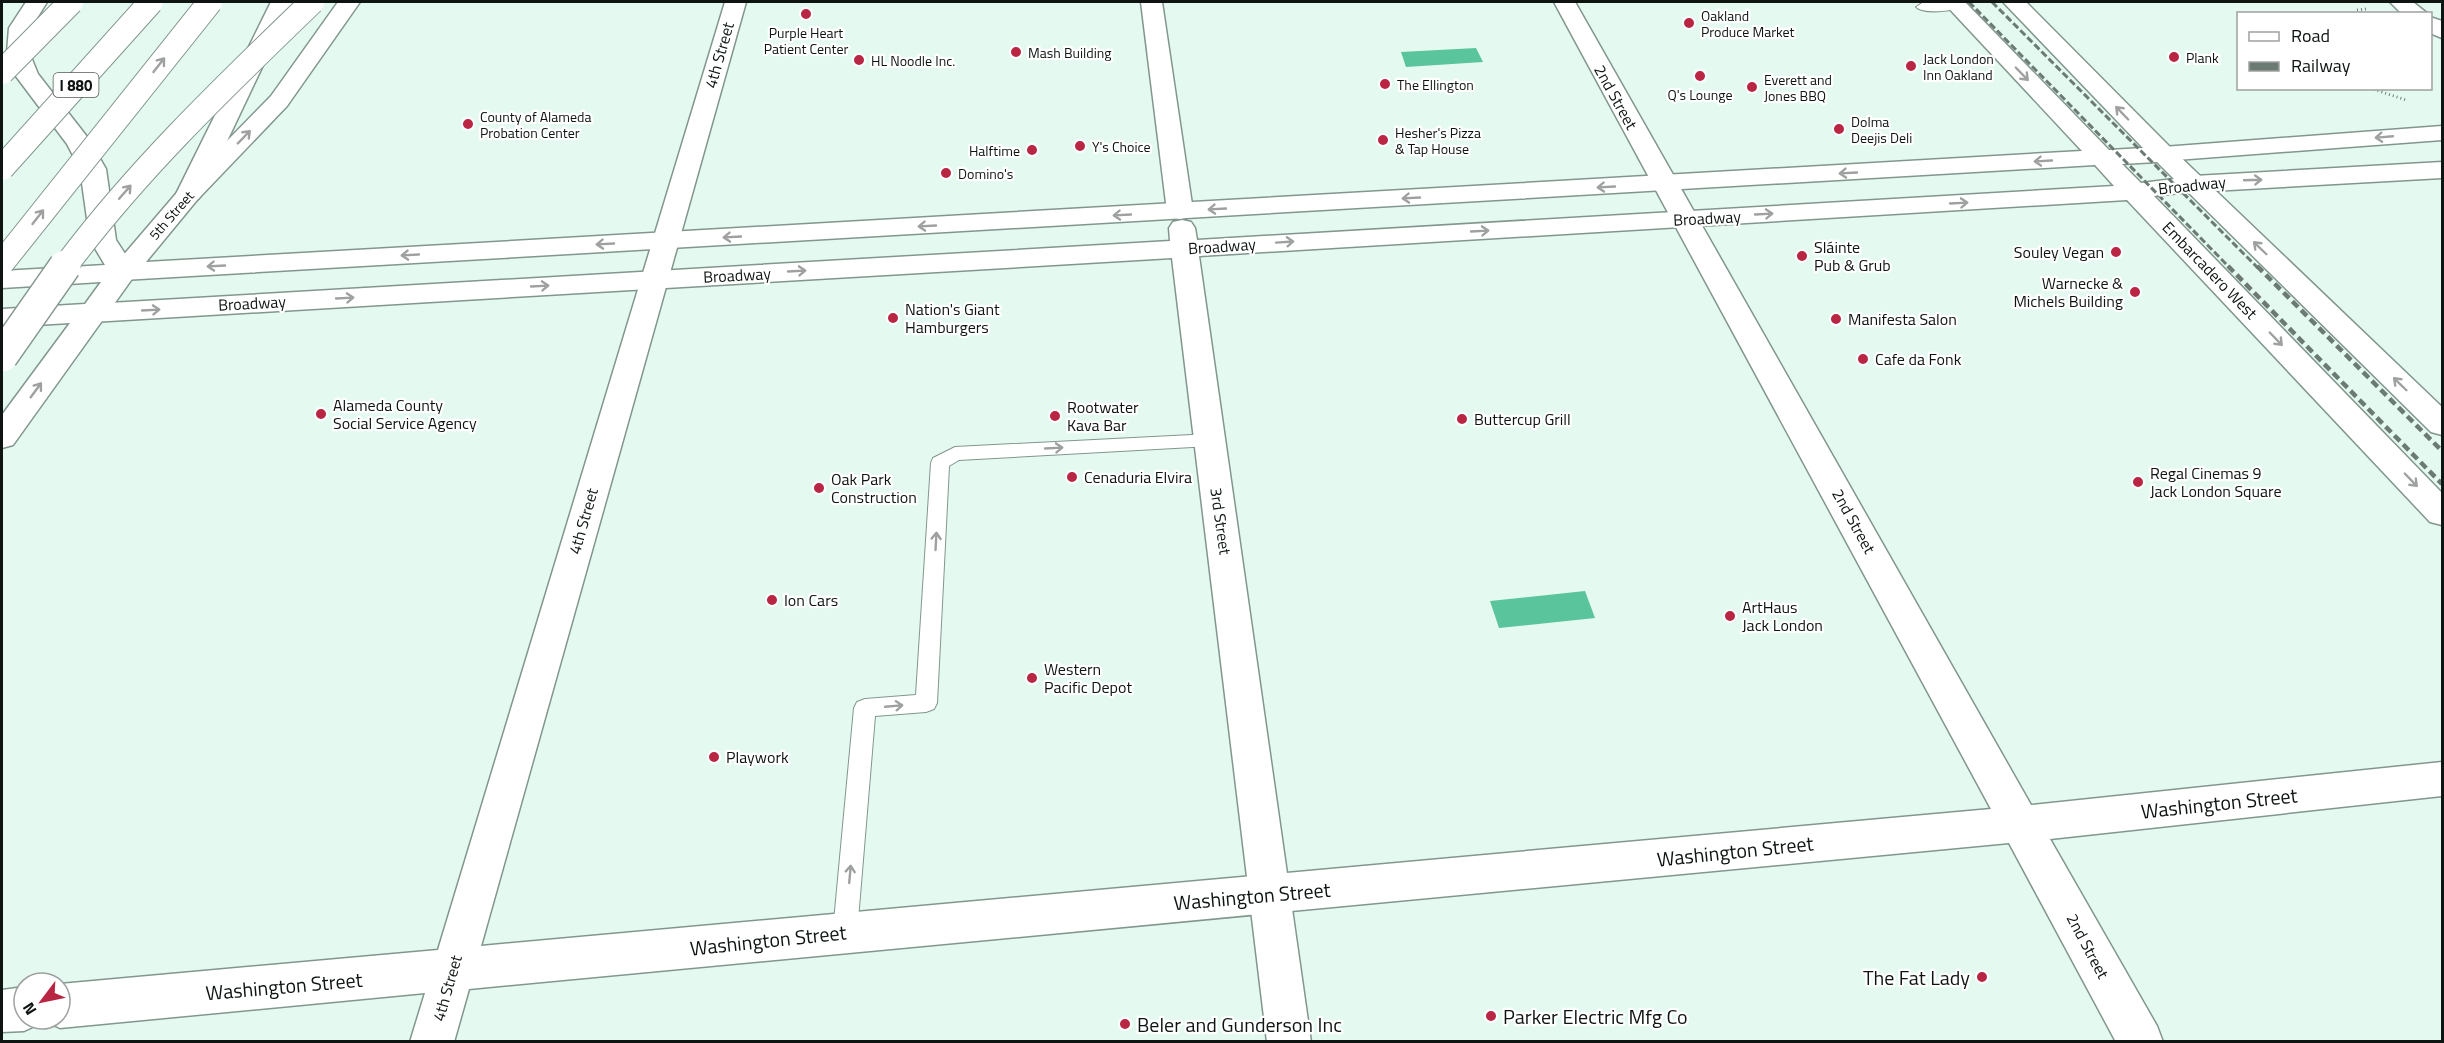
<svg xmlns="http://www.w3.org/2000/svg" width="2444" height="1043" viewBox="0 0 2444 1043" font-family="'Titillium Web',sans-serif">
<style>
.water{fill:#5ac49c}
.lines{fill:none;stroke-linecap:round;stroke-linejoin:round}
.lane-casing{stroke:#82968d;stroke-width:2}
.street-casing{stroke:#82968d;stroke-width:3}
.secondary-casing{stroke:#82968d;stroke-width:3}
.primary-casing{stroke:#82968d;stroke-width:3}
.highway-casing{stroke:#82968d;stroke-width:3}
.path{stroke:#73817a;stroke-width:3;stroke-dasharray:1 3;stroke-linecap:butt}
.lane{fill:#fff;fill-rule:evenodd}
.street{fill:#fff;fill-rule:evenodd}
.secondary{fill:#fff;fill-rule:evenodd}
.primary{fill:#fff;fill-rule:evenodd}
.highway{fill:#fff;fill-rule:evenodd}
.rail-far1{stroke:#6c7a74;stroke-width:3;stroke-dasharray:7 3;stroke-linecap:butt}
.rail{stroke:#6c7a74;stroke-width:4.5;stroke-dasharray:8 4.5;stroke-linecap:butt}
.highway-bridge-far1-casing{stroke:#82968d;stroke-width:26;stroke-linecap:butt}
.highway-bridge-casing{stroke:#82968d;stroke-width:34;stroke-linecap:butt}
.highway-bridge-far1{stroke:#fff;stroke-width:24}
.highway-bridge{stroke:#fff;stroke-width:31}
.oneway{stroke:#9ea1a0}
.poi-dot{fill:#b82643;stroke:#fff;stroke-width:2}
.labels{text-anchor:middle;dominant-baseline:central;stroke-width:4.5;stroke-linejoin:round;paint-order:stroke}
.far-poi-label{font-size:14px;fill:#0d1411;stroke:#fff;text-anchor:start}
.far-street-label{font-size:14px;fill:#0d1411;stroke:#fff}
.shield{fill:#fff;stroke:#565a58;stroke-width:1.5}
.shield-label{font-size:15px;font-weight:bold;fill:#0d1411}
.street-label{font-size:16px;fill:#0d1411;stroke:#fff}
.poi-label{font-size:16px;fill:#0d1411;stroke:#fff;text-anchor:start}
.near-street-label{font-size:20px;fill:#0d1411;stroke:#fff}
.near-poi-label{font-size:20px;fill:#0d1411;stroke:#fff;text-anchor:start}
</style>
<rect width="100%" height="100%" fill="#e4faf0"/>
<g class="water">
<polygon points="1476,48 1483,62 1406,67 1401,52"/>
<polygon points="1585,591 1595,618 1499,628 1490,601"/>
</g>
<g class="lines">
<g class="lane-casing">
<g id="lane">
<path d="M1957,2L1962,5C1955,12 1923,14 1916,7L1922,3Z"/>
<polygon points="1211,434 1218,435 1220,440 1218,445 1211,446 959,460 949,466 937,703 934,709 926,712 875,716 857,932 854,940 845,944 836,940 833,932 854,708 857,702 865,699 916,695 931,463 933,458 955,447"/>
</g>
</g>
<g class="street-casing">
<g id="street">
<polygon points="338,2 360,2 287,106 198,199 189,202 180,199 176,194 180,189 271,96"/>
<polygon points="725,2 746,2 481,946 1991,809 1554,2 1575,2 2031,805 2442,762 2442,796 2050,839 2157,1026 2163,1042 2116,1042 2009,843 469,989 454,1042 410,1042 425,993 60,1028 45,1021 44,1019 60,1019 60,984 438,950"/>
<polygon points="1141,2 1162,2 1193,211 1189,217 1180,219 1171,217 1167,211"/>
<polygon points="2390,2 2413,2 2428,14 2402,14"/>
<polygon points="2430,17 2442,21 2442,38 2430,33"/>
<polygon points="2442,126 2442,140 2163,161 2154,159 2151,154 2154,149 2163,147"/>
<polygon points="2442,162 2442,178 2194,192 2185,189 2181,184 2185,179 2194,176"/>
<polygon points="24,987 24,1019 42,1019 39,1024 24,1031 2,1032 2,990"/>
</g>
</g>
<g class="secondary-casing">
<path id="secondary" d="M1943,2H1965L2109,150L2143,148L2003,2H2026L2172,149L2442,407V435L2431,432L2188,192L2154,196L2442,493V525L2430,522L2127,200L1199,256L1311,1042H1267L1172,258L92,322L82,319L78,313L82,307L92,304L1170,241L1169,228L1173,222L1182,220L1191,222L1195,228L1197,240L2114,186L2095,165L123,280L113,278L109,272L180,189L189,186L198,189L202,194L146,262L2082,151ZM2157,162L2174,179L2141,183L2122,164Z"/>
</g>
<g class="primary-casing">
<polygon id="primary" points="26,2 47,2 31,28 29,52 38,74 88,138 106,169 116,240 137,272 13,445 2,448 2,415 70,323 2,327 2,309 85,304 101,282 2,288 2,271 105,265 90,240 80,169 67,144 15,75 7,52 9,28"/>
</g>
<g class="highway-casing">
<polygon id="highway" points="271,2 293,2 202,194 198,199 189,202 180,199 176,194"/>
</g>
<g class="path">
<polyline points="2357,10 2366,9"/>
<polyline points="2370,88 2406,100"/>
</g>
<use href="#lane" class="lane"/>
<use href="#street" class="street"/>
<use href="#secondary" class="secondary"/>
<use href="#primary" class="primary"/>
<use href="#highway" class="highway"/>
<g class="rail-far1">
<polyline points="1969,2 2230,268"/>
<polyline points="1992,2 2258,268"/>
</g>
<g class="rail">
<polyline points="2228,266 2442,484"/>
<polyline points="2257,266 2442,451"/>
</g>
<g class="highway-bridge-far1-casing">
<g id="highway-bridge-far1">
<polyline points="2,72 71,2"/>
<polyline points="2,168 151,2"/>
<polyline points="2,263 210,2"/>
<path d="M64,268C137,170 225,86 312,2"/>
</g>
</g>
<g class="highway-bridge-casing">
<polyline id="highway-bridge" points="2,356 65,266"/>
</g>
<use href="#highway-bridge-far1" class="highway-bridge-far1"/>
<use href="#highway-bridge" class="highway-bridge"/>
</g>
<defs><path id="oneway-shaft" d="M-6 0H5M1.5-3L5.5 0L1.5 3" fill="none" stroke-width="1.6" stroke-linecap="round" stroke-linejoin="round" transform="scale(1.5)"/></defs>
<g class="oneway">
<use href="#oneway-shaft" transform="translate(159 65) rotate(-52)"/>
<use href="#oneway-shaft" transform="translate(2022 74) rotate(46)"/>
<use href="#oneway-shaft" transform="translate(2122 113) rotate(-134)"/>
<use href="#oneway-shaft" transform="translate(244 137) rotate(-46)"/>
<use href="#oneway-shaft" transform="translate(2384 137) rotate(175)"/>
<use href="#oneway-shaft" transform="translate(2043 161) rotate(177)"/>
<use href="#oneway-shaft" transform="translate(1848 173) rotate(177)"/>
<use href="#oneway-shaft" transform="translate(2253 180) rotate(-2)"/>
<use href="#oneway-shaft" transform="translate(1606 187) rotate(177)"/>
<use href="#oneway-shaft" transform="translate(125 192) rotate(-49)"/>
<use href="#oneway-shaft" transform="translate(1411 198) rotate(177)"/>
<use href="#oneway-shaft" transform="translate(1959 203) rotate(-3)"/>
<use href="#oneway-shaft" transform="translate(1217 209) rotate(177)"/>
<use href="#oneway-shaft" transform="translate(1764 214) rotate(-3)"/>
<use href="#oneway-shaft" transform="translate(1122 215) rotate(177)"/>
<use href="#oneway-shaft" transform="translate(38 217) rotate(-52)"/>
<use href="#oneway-shaft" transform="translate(927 226) rotate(177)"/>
<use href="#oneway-shaft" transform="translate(1480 231) rotate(-3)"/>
<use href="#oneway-shaft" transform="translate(732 237) rotate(177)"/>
<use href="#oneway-shaft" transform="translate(1285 242) rotate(-4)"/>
<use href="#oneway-shaft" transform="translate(605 244) rotate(177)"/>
<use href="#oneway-shaft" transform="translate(2260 248) rotate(-136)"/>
<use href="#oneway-shaft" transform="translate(410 255) rotate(177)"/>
<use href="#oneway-shaft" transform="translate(216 266) rotate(177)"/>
<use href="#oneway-shaft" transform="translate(797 271) rotate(-3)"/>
<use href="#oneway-shaft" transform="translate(540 286) rotate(-3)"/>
<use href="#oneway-shaft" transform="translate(345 298) rotate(-3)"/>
<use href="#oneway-shaft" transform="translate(151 310) rotate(-3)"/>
<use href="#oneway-shaft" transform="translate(2276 339) rotate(46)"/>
<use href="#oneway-shaft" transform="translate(2400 384) rotate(-136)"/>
<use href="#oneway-shaft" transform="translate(36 390) rotate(-54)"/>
<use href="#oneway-shaft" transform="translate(1054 448) rotate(-3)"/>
<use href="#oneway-shaft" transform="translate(2411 480) rotate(46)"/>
<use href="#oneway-shaft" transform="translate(936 541) rotate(-87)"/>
<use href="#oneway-shaft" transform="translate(894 706) rotate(-5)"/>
<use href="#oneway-shaft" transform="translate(850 874) rotate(-85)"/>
</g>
<g class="poi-dot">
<circle cx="806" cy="14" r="6"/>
<circle cx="1689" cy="23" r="6"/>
<circle cx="1016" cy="52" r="6"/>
<circle cx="2174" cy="57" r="6"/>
<circle cx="859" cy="60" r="6"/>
<circle cx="1911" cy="66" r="6"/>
<circle cx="1700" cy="76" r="6"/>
<circle cx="1385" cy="84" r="6"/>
<circle cx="1752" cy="87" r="6"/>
<circle cx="468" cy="124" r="6"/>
<circle cx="1839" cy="129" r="6"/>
<circle cx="1383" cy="140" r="6"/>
<circle cx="1080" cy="146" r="6"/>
<circle cx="1032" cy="150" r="6"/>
<circle cx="946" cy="173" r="6"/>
<circle cx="2116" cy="252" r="6"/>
<circle cx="1802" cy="256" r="6"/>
<circle cx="2135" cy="292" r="6"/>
<circle cx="893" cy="318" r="6"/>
<circle cx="1836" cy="319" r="6"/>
<circle cx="1863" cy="359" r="6"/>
<circle cx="321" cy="414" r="6"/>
<circle cx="1055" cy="416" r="6"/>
<circle cx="1462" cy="419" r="6"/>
<circle cx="1072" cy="477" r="6"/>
<circle cx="2138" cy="482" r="6"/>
<circle cx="819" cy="488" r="6"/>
<circle cx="772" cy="600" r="6"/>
<circle cx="1730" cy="616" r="6"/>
<circle cx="1032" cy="678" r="6"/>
<circle cx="714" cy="757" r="6"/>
<circle cx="1982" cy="977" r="6"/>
<circle cx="1491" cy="1016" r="6"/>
<circle cx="1125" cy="1024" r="6"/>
</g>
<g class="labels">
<g class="far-poi-label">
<text x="1701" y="15">Oakland<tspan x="1701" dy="16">Produce Market</tspan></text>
<text x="806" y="32" text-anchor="middle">Purple Heart<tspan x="806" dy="16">Patient Center</tspan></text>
<text x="1028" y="52">Mash Building</text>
<text x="2186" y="57">Plank</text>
<text x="1923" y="58">Jack London<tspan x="1923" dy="16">Inn Oakland</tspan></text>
<text x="871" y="60">HL Noodle Inc.</text>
<text x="1764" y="79">Everett and<tspan x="1764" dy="16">Jones BBQ</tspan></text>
<text x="1397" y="84">The Ellington</text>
<text x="1700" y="94" text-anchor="middle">Q's Lounge</text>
<text x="480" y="116">County of Alameda<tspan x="480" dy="16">Probation Center</tspan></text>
<text x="1851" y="121">Dolma<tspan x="1851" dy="16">Deejis Deli</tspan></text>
<text x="1395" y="132">Hesher's Pizza<tspan x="1395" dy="16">&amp; Tap House</tspan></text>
<text x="1092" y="146">Y's Choice</text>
<text x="1020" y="150" text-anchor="end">Halftime</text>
<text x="958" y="173">Domino's</text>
</g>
<g class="far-street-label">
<text transform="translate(171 215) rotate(-49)">5th Street</text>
</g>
<rect class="shield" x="53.5" y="73" width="45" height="24" rx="4.5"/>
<g class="shield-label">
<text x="76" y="85">I 880</text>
</g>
<g class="street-label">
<text transform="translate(719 55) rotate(-74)">4th Street</text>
<text transform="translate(1616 97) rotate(61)">2nd Street</text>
<text transform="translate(2192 185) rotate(-6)">Broadway</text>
<text transform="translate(1707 218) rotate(-3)">Broadway</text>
<text transform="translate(1222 246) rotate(-4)">Broadway</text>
<text transform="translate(2210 270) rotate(46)">Embarcadero West</text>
<text transform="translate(737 275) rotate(-3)">Broadway</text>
<text transform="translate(252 303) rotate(-3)">Broadway</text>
<text transform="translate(583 521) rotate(-74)">4th Street</text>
<text transform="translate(1221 521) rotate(82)">3rd Street</text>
<text transform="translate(1854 521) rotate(61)">2nd Street</text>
<text transform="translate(2088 946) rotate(62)">2nd Street</text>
<text transform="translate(447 988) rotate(-74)">4th Street</text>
</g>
<g class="poi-label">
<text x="1814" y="247">Sláinte<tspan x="1814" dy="18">Pub &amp; Grub</tspan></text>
<text x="2104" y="252" text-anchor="end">Souley Vegan</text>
<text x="2123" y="283" text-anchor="end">Warnecke &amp;<tspan x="2123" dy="18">Michels Building</tspan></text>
<text x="905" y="309">Nation's Giant<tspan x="905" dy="18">Hamburgers</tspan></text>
<text x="1848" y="319">Manifesta Salon</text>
<text x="1875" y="359">Cafe da Fonk</text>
<text x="333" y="405">Alameda County<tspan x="333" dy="18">Social Service Agency</tspan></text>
<text x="1067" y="407">Rootwater<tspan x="1067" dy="18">Kava Bar</tspan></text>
<text x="1474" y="419">Buttercup Grill</text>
<text x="2150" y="473">Regal Cinemas 9<tspan x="2150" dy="18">Jack London Square</tspan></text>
<text x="1084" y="477">Cenaduria Elvira</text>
<text x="831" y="479">Oak Park<tspan x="831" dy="18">Construction</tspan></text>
<text x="784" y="600">Ion Cars</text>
<text x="1742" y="607">ArtHaus<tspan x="1742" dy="18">Jack London</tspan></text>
<text x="1044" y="669">Western<tspan x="1044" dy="18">Pacific Depot</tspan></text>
<text x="726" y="757">Playwork</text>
</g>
<g class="near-street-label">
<text transform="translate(2219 803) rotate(-6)">Washington Street</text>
<text transform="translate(1735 851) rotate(-6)">Washington Street</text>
<text transform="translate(1252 896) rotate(-5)">Washington Street</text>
<text transform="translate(768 940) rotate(-6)">Washington Street</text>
<text transform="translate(284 986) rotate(-5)">Washington Street</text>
</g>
<g class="near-poi-label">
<text x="1970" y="977" text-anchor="end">The Fat Lady</text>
<text x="1503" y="1016">Parker Electric Mfg Co</text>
<text x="1137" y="1024">Beler and Gunderson Inc</text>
</g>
</g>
<rect width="2444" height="1043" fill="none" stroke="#0d1411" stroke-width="6"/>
<rect x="2237" y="12" width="195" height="78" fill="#ffffff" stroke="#9ea1a0" stroke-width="1.5"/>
<rect x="2249" y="32" width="30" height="9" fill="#ffffff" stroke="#9ea1a0" stroke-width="1.5"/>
<text x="2291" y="42" font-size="18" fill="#0d1411">Road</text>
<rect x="2249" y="62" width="30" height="9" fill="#6c7a74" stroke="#9ea1a0" stroke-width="1.5"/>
<text x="2291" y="72" font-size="18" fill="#0d1411">Railway</text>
<g transform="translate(42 1001) rotate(238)"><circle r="28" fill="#ffffff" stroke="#9ea1a0" stroke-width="1.5"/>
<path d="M0-4.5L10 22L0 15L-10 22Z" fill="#b82643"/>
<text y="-9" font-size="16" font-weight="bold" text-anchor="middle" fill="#0d1411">N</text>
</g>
</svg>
